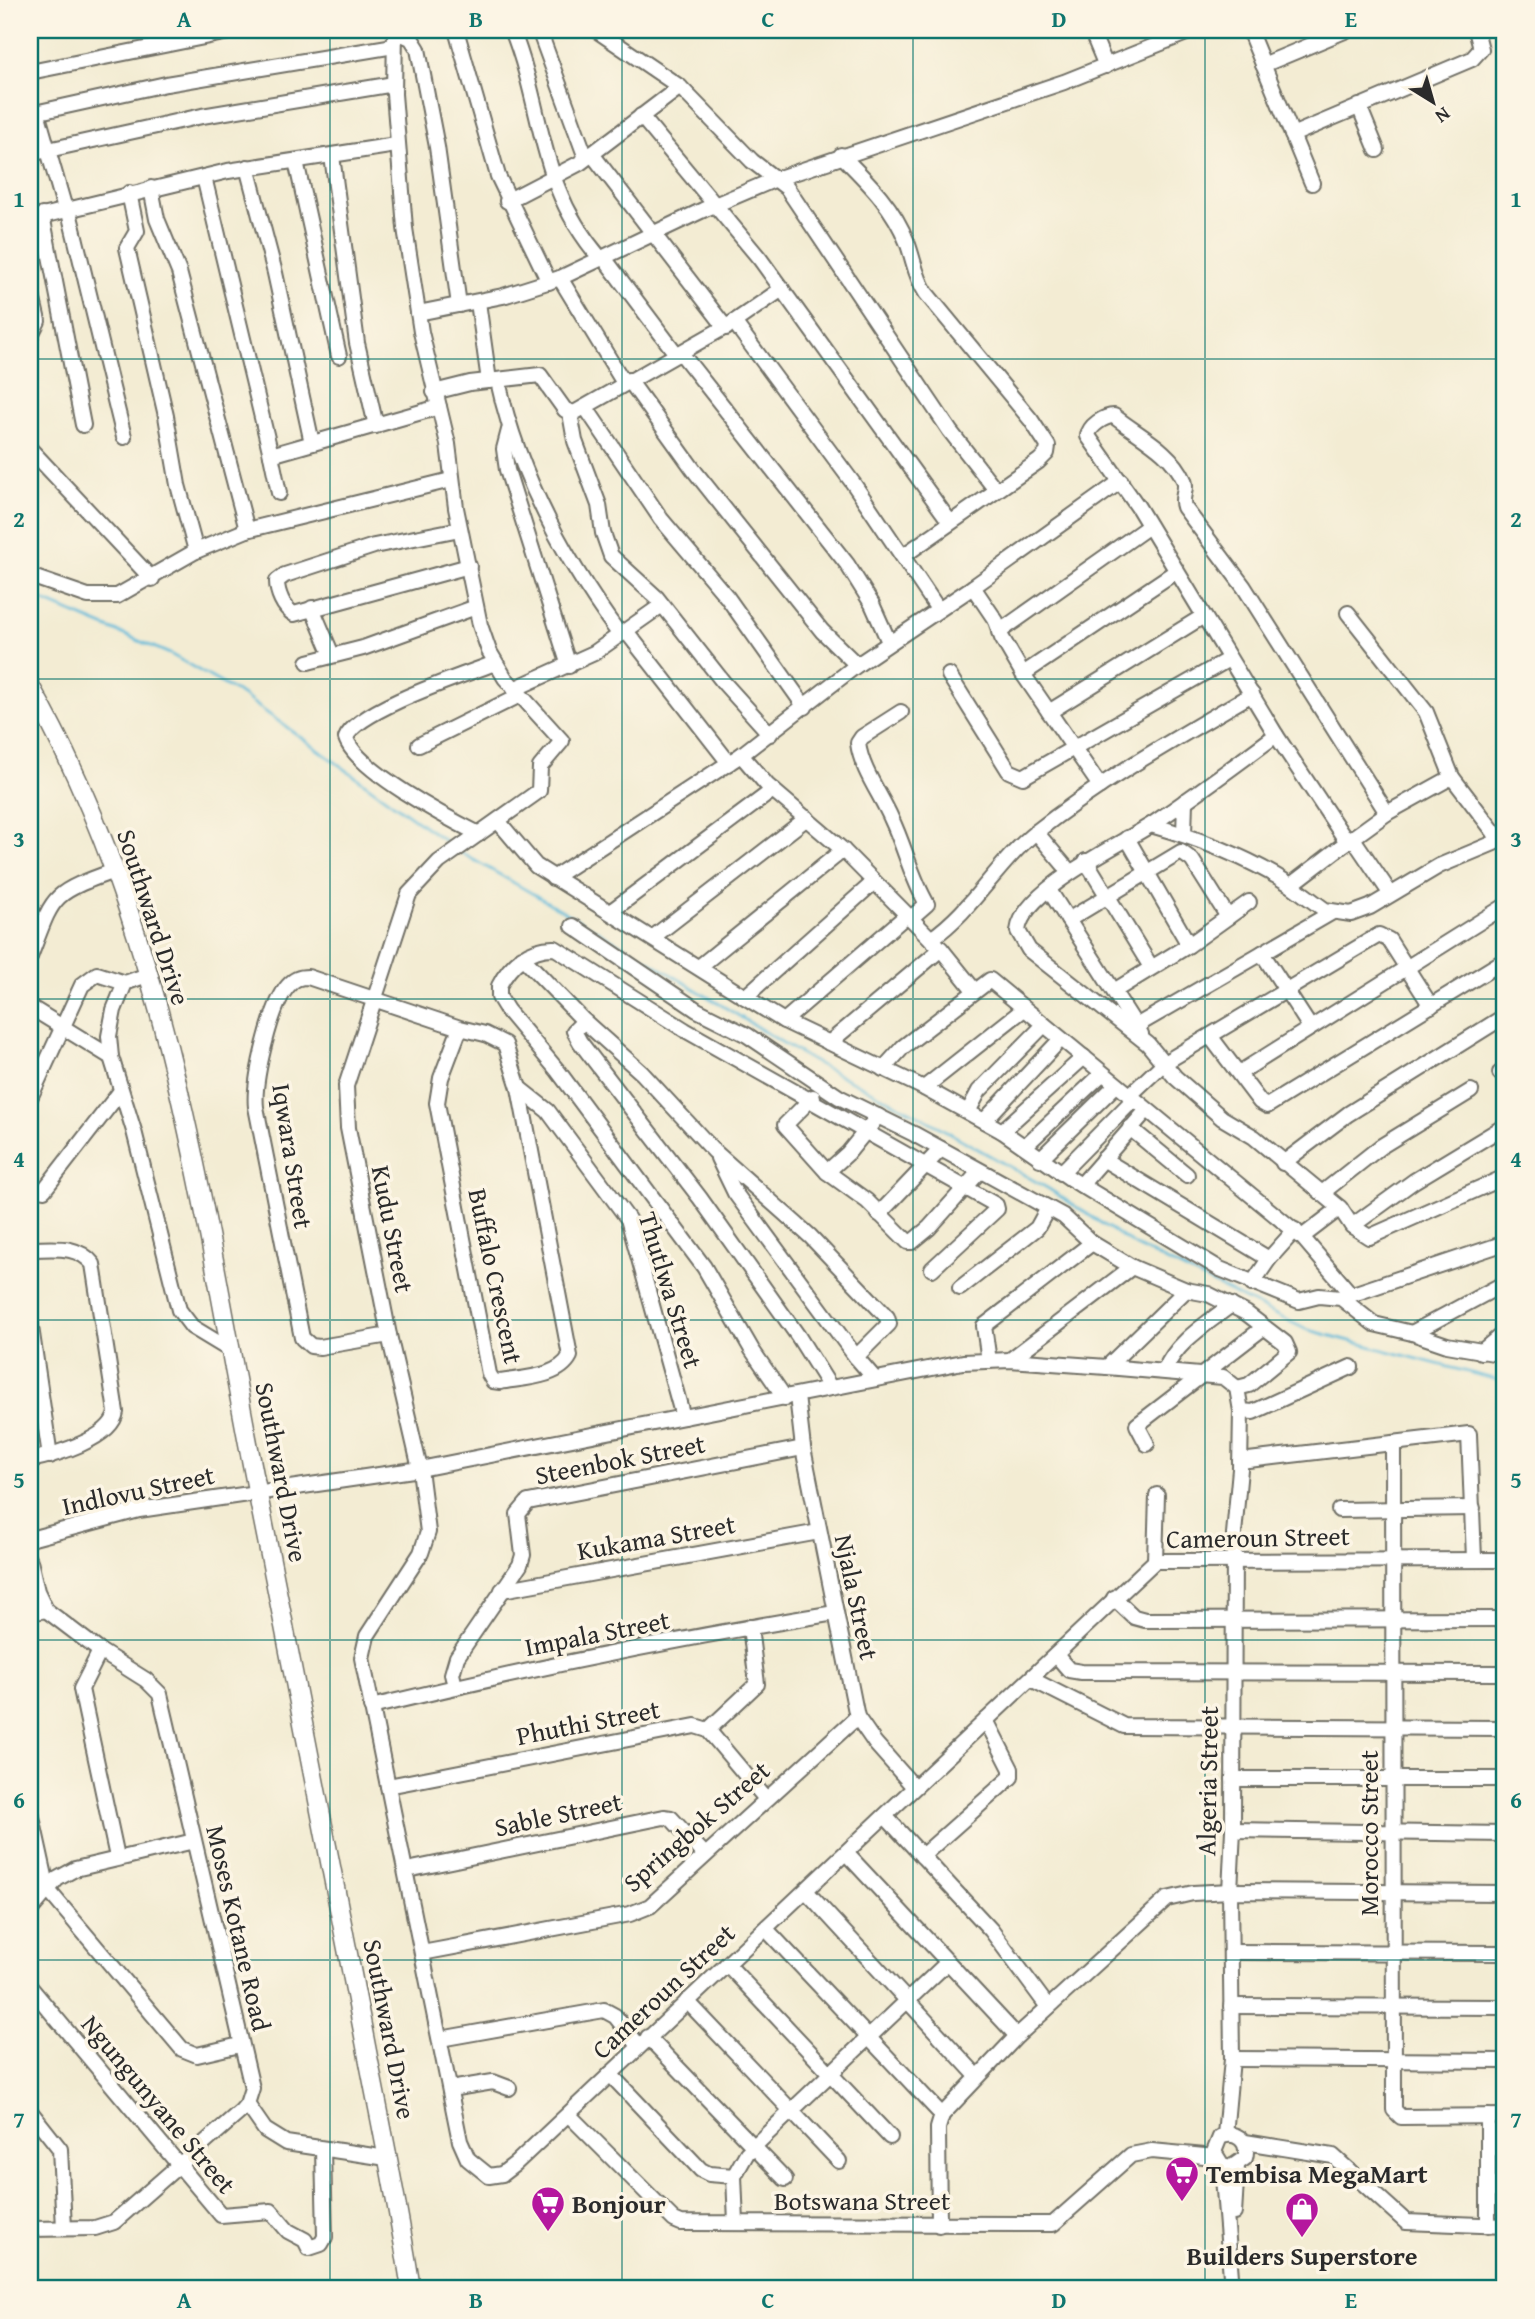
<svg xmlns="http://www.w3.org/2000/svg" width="1535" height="2319" viewBox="0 0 1535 2319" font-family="'Gentium Book Plus',serif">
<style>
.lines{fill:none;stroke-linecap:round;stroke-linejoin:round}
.stream{stroke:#5cb9da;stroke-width:2.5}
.minor-casing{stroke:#716f66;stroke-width:18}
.major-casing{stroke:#716f66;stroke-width:21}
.minor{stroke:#fff;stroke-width:14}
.major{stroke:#fff;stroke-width:18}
.grid{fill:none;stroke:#0f766e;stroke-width:2;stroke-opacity:0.55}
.labels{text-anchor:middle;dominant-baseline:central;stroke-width:7;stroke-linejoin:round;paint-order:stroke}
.street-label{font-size:26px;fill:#2b2b2b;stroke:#fcf5e5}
.poi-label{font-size:26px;font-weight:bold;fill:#2b2b2b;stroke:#fcf5e5;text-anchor:start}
.neatline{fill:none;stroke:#0f766e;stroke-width:2.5}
.grid-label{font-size:23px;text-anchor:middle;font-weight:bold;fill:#0f766e}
</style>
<rect width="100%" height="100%" fill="#fcf5e5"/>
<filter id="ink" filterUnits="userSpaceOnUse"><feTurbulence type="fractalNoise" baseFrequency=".0143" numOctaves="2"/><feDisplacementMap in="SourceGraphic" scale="14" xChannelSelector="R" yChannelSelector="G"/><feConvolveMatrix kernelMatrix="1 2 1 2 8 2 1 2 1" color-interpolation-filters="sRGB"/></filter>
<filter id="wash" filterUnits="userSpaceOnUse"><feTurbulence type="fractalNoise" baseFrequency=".00686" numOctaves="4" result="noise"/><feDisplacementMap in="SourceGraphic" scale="28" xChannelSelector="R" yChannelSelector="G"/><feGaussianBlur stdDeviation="1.57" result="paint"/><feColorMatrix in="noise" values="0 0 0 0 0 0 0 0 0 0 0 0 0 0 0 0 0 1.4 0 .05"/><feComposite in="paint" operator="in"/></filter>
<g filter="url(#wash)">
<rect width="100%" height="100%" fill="#f3ecd3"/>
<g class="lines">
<g class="stream">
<polyline points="30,595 170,654 242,695 452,846"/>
<polyline points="460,852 638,954 814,1062 918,1115 1049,1189 1136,1246 1305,1329 1505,1382"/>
</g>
</g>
</g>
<g filter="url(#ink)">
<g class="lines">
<g class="minor-casing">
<g id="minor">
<polyline points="395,30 394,94 405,228 421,332 448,444 456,508 480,625 489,651 505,678 562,741 540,767 539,791 439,862 409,894 346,1086 348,1128 389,1335 420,1469 428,1532 421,1553 367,1636 362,1658 460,2141 468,2159 489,2176 502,2174 515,2164 1155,1561 1505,1560"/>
<polyline points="456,30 498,176 549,282"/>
<path d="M512,30C545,113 537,186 601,259"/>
<polyline points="539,30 586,158"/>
<polyline points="596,30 680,87 752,161 787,188 950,431 996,490"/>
<polyline points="1091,30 1106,66"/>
<polyline points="1249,30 1312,183"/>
<polyline points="395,31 411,38 418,49 437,147 459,305"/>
<polyline points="1263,65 1347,30"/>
<polyline points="30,72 239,30"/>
<polyline points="1359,106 1377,150"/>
<polyline points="37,112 65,209"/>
<polyline points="30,114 166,84 394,46"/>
<polyline points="641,116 760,259 950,522"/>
<polyline points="1292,135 1472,59 1481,49 1476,30"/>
<polyline points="30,154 202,116 394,84"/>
<polyline points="592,154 726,328"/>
<path d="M841,155C868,182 893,206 907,242C914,260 915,276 926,293L1031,420L1048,446L1047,453L1039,461L903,556"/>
<polyline points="332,156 357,343 376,426"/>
<polyline points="296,161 339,356"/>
<polyline points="247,167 275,273 312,443"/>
<polyline points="204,177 271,455"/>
<polyline points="151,188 157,219 179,272 247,530"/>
<polyline points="129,193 137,231 127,248 166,416 178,485 196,551"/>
<polyline points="507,201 580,163 680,87"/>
<polyline points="68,208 124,437"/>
<polyline points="42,215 83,425"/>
<polyline points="30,219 228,171 396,145"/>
<polyline points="604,258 677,355"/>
<polyline points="560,278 624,383"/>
<polyline points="30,287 38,321 30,337"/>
<polyline points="782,289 734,322 853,483 938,609"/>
<polyline points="478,302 489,381"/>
<polyline points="418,313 503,296 560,278 703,210 776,179 1064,82 1194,30"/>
<polyline points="681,353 847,564 872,604 889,642"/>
<polyline points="629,380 696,473 822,631 857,665"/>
<path d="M498,381C518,474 564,559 620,635"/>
<polyline points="434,392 470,383 540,375 565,410 574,413 734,322"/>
<polyline points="586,408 661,519 727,597 805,707"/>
<polyline points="570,413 575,441 599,505 603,533 611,556 657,598 724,683 770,734"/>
<polyline points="509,430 504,449 507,470 569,666"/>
<polyline points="30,449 152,579"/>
<polyline points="279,493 271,455 439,407"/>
<path d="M460,529L374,546L285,575L277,581C277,592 283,608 294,614L469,566"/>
<polyline points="30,576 88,596 117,596 196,551 247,530 451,480"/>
<polyline points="973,587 996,621 1002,638 1023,674 1100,786"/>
<polyline points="312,608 332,655"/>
<polyline points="626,631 729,763"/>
<polyline points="999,632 1149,526"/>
<polyline points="308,662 363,648 476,607"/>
<polyline points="1023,674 1175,572"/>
<polyline points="949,675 1009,771 1023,777 1229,659"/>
<polyline points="514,689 594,653 662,605"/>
<path d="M901,712L862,737L858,743C861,769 881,795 891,818C905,847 911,877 927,904L911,918"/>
<polyline points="1049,712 1202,617"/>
<path d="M1276,735L1138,507L1088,436C1089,426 1104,416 1114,416C1137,435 1171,450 1184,480C1188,490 1180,497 1184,507L1244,587L1387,813"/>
<polyline points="419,745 520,695"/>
<polyline points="741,755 767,785 843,850 941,949 829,1043"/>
<polyline points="498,821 536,866 745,997 784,1021 924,1088 1002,1131 1071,1179 1220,1269 1299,1301 1319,1296 1341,1298 1374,1324 1412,1333 1447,1345 1505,1355"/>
<path d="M1151,825C1200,839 1248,857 1291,885L1347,842"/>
<polyline points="1036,832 1070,872"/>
<path d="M479,834C449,819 356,770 346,738C356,710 464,675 495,663"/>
<polyline points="1184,834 1185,801"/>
<polyline points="1352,837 1390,893"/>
<polyline points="1127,838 1189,945"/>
<polyline points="1086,861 1151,967"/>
<polyline points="553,878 741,755 857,665 973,587 1121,481"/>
<polyline points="1291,885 1325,910 1351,914 1370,907 1439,866 1494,843 1497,838 1494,832 1452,777"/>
<polyline points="1049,890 1141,1034"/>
<polyline points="610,912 773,790"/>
<polyline points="1068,920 1181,852 1192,860 1228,917"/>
<polyline points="573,926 697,1010 747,1035 839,1097 914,1134 1063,1216 1092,1243 1132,1267 1186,1290 1208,1294 1246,1313 1285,1343 1289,1352 1249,1385 1237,1388"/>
<polyline points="652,938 807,818"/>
<path d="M931,939C973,910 997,863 1036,832C1103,779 1179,737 1252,694"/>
<polyline points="941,949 974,990"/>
<polyline points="1262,953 1310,1027"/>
<path d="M30,957C54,894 50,894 114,871"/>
<polyline points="522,957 584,1021 642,1073 714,1151 810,1236 887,1317 889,1324 856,1357 875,1379"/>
<polyline points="699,967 843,850"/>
<polyline points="150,974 125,983 114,1010 109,1036 111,1057 134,1131 179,1310 192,1327 230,1350"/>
<polyline points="1114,991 1189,945 1249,902"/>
<polyline points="745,997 874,882"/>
<polyline points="30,1007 111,1057"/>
<polyline points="584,1021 574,1031 580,1042 700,1198 798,1336 830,1387"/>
<polyline points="784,1021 907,915"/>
<polyline points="1136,1026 1331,913"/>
<polyline points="1210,1036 1260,1102 1267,1106 1505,960"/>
<polyline points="883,1069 903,1047 990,980 1302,1237 1340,1208 1352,1226 1369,1237 1505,1177"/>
<polyline points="1239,1073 1505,906"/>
<polyline points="1500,1073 1505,1070"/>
<polyline points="519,1088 548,1111 628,1219 683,1417"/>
<polyline points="924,1088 1024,1009"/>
<polyline points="1129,1096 1164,1063 1379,935 1389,940 1431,1006"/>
<polyline points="813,1097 785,1125 827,1172"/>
<polyline points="30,1098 82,985 97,974 125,983"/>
<polyline points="968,1112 979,1091 1044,1025"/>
<polyline points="878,1116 848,1153 827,1172 867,1201 908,1242 912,1242 929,1228 980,1171"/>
<polyline points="984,1121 1061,1039"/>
<polyline points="1130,1128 1187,1175"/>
<polyline points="1002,1131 1084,1057"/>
<polyline points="1025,1146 1102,1074"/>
<polyline points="718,1158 735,1193 856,1357"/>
<polyline points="1040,1159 1116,1085"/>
<polyline points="1103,1159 1269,1259 1252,1284"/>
<polyline points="1283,1163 1348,1114 1505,1016"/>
<polyline points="1061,1173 1133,1100"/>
<polyline points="1081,1185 1146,1111"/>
<polyline points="44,1190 120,1092"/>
<polyline points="1322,1193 1380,1147 1471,1091"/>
<path d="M1340,1208L1254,1137L1222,1118L1175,1077L1148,1044L1029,950L1018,931C1022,890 1122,844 1154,823C1195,795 1236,765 1276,735L1347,842L1387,813L1452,777L1426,712L1348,613"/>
<polyline points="879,1214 941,1149"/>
<polyline points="1352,1226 1414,1181 1505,1126"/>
<polyline points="1302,1237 1349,1292"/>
<path d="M30,1249C53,1249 77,1244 93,1264L116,1412C112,1439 54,1455 30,1460"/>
<polyline points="1269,1259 1295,1230"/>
<polyline points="960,1288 1037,1228 1048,1208"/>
<polyline points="1341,1298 1505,1243"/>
<polyline points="30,1320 50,1456"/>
<polyline points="1412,1333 1505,1283"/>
<path d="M389,1335L320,1347L311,1346L302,1338L256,1107C253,1081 271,1005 288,986C294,979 299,977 308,977L460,1028L485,1034L505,1044L519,1088L570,1356C559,1378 521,1378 500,1382L493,1381L489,1374L437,1103L441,1078L460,1028"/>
<polyline points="1481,1352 1505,1332"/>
<polyline points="1010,1360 1132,1267"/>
<polyline points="989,1361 984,1326 1092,1243"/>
<polyline points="1107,1367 1223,1377 1237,1388 1241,1411 1240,1469 1234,1534 1233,1830 1230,1891 1232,2059 1225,2135"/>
<path d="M1165,1370C1176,1342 1208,1323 1231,1305"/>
<polyline points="797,1396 803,1448 857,1717 875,1743 914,1787"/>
<path d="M785,1398L752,1350L704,1267L558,1071L507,1010L499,997V986C510,964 530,947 555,948L685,1030L996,1205L997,1209L932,1269"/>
<polyline points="1241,1411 1253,1412 1351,1367"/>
<polyline points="1393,1443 1394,2110 1401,2117 1505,2116"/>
<polyline points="1147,1444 1137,1425 1263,1328"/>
<polyline points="1240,1461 1469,1434 1474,1559"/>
<polyline points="1339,1510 1473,1508"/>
<polyline points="30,1539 139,1510 420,1469 963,1362 1010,1360 1107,1367 1186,1290"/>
<polyline points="30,1561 37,1591 46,1610 100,1651 146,1680 160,1694 252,2088 247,2104 241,2111 114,2222 95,2228 30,2229"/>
<polyline points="1155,1561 1157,1495"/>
<polyline points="502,1590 819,1532"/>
<polyline points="1114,1598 1134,1617 1145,1620 1505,1619"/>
<polyline points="30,1613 46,1610"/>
<polyline points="100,1651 81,1689 117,1857"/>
<polyline points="1056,1655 1069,1670 1081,1672 1505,1673"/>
<polyline points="1031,1679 1124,1726 1505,1728"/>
<polyline points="455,1686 452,1674 457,1657 520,1565 523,1555 518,1514 528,1502 803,1448"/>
<path d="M371,1707C524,1670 679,1638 835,1613"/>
<polyline points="708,1730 757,1684 750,1627"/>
<polyline points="1233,1779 1505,1779"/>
<polyline points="388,1786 695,1726 708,1730 766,1799"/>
<polyline points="30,1808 48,1890 182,2049 197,2055 240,2045"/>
<polyline points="885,1816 991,1930 1048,2007"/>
<polyline points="1233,1830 1505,1834"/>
<polyline points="846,1853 1017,2036"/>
<polyline points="922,1856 1011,1777 1011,1769 986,1720"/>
<polyline points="407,1870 664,1817 671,1818 705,1855"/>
<polyline points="807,1892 976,2075"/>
<polyline points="30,1911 57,1879 75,1869 194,1841"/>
<polyline points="766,1929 942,2115"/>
<polyline points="1232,1952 1505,1953"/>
<polyline points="422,1953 630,1914 650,1906 857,1717"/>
<polyline points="727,1964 890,2137"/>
<polyline points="30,1987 221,2215 271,2211 288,2231 305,2240 309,2248 321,2244 325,2237 323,2149"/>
<polyline points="687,2001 839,2161"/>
<polyline points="1231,2006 1505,2007"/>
<polyline points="648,2037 785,2179"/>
<polyline points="440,2039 604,2010 615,2016 639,2046"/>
<polyline points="1232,2059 1505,2061"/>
<polyline points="610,2074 701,2170 709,2174 734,2176 736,2223"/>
<polyline points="450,2089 493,2082 509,2088"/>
<polyline points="247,2104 265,2130 286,2143 387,2158"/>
<polyline points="30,2111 60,2149 64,2228"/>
<polyline points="569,2115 674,2220 681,2223 1053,2224 1131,2155 1152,2151 1215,2157"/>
<polyline points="1245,2142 1333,2156 1406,2222 1505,2226"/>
<path d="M1222,2165L1232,2167L1245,2158C1250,2141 1236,2130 1220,2137L1214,2152L1222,2165L1232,2289"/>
<polyline points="734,2176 747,2153 948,1962"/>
<polyline points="1234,2213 1237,2166"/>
<polyline points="939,2225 938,2128 942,2115 1017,2036 1167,1899 1193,1893 1230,1891 1505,1893"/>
<polyline points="1488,2226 1488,2116"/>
</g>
</g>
<g class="major-casing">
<path id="major" d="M30,686C170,932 203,1217 257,1490C293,1672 330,1854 364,2036C380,2120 398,2204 411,2289"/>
</g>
<use href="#minor" class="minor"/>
<use href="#major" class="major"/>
</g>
</g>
<path class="grid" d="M330,30V2289M622,30V2289M913,30V2289M1205,30V2289M30,359H1505M30,679H1505M30,999H1505M30,1320H1505M30,1640H1505M30,1960H1505"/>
<defs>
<g id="supermarket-pin" transform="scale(1.75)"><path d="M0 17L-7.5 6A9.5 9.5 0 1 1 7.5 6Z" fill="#b5179e" stroke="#fcf5e5"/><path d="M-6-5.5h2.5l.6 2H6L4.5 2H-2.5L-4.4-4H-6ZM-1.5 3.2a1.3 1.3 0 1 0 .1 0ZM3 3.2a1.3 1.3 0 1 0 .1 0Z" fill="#fff"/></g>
<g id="shop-pin" transform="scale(1.75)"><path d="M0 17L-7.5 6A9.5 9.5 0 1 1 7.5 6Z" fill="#b5179e" stroke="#fcf5e5"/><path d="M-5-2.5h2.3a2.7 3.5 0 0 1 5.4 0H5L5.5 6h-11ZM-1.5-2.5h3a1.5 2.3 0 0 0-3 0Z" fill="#fff"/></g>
</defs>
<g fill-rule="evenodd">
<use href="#supermarket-pin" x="1182" y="2173"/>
<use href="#supermarket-pin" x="548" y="2203"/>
<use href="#shop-pin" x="1302" y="2209"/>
</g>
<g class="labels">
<g class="street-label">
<text transform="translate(154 917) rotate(72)">Southward Drive</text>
<text transform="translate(293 1156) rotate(81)">Iqwara Street</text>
<text transform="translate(393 1229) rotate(79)">Kudu Street</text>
<text transform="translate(496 1276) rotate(78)">Buffalo Crescent</text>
<text transform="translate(671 1290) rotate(73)">Thutlwa Street</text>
<text transform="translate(620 1459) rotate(-11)">Steenbok Street</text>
<text transform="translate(282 1472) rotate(79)">Southward Drive</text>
<text transform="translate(138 1490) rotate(-12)">Indlovu Street</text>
<text transform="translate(656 1537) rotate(-10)">Kukama Street</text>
<text transform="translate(1258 1537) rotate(-1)">Cameroun Street</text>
<text transform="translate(857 1597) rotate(78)">Njala Street</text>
<text transform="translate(597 1633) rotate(-11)">Impala Street</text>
<text transform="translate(588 1722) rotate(-11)">Phuthi Street</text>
<text transform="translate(1207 1781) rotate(-89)">Algeria Street</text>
<text transform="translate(558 1814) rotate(-12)">Sable Street</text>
<text transform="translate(696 1826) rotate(-41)">Springbok Street</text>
<text transform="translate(1368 1833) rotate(-90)">Morocco Street</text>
<text transform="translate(239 1928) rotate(77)">Moses Kotane Road</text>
<text transform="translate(663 1991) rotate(-43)">Cameroun Street</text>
<text transform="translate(390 2029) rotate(79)">Southward Drive</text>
<text transform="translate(159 2104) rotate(50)">Ngungunyane Street</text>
<text x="862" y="2200">Botswana Street</text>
</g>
<g class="poi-label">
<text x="1206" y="2173">Tembisa MegaMart</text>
<text x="572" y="2203">Bonjour</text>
<text x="1302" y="2255" text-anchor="middle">Builders Superstore</text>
</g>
</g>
<rect width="1535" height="2319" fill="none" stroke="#fcf5e5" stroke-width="77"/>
<g transform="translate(1433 102) rotate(143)" stroke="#fcf5e5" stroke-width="5" paint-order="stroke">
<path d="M0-5L12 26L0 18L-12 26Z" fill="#2b2b2b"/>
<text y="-10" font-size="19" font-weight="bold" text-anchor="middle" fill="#2b2b2b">N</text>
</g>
<rect x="38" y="38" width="1458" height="2242" class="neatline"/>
<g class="grid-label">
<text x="184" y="27">A</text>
<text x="476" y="27">B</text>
<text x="768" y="27">C</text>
<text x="1059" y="27">D</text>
<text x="1351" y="27">E</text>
<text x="19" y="207">1</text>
<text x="1516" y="207">1</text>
<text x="19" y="527">2</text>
<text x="1516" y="527">2</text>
<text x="19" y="847">3</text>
<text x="1516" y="847">3</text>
<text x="19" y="1167">4</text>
<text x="1516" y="1167">4</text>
<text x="19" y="1488">5</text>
<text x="1516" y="1488">5</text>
<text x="19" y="1808">6</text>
<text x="1516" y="1808">6</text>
<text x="19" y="2128">7</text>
<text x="1516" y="2128">7</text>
<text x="184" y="2308">A</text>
<text x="476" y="2308">B</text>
<text x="768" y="2308">C</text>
<text x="1059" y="2308">D</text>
<text x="1351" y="2308">E</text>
</g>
</svg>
